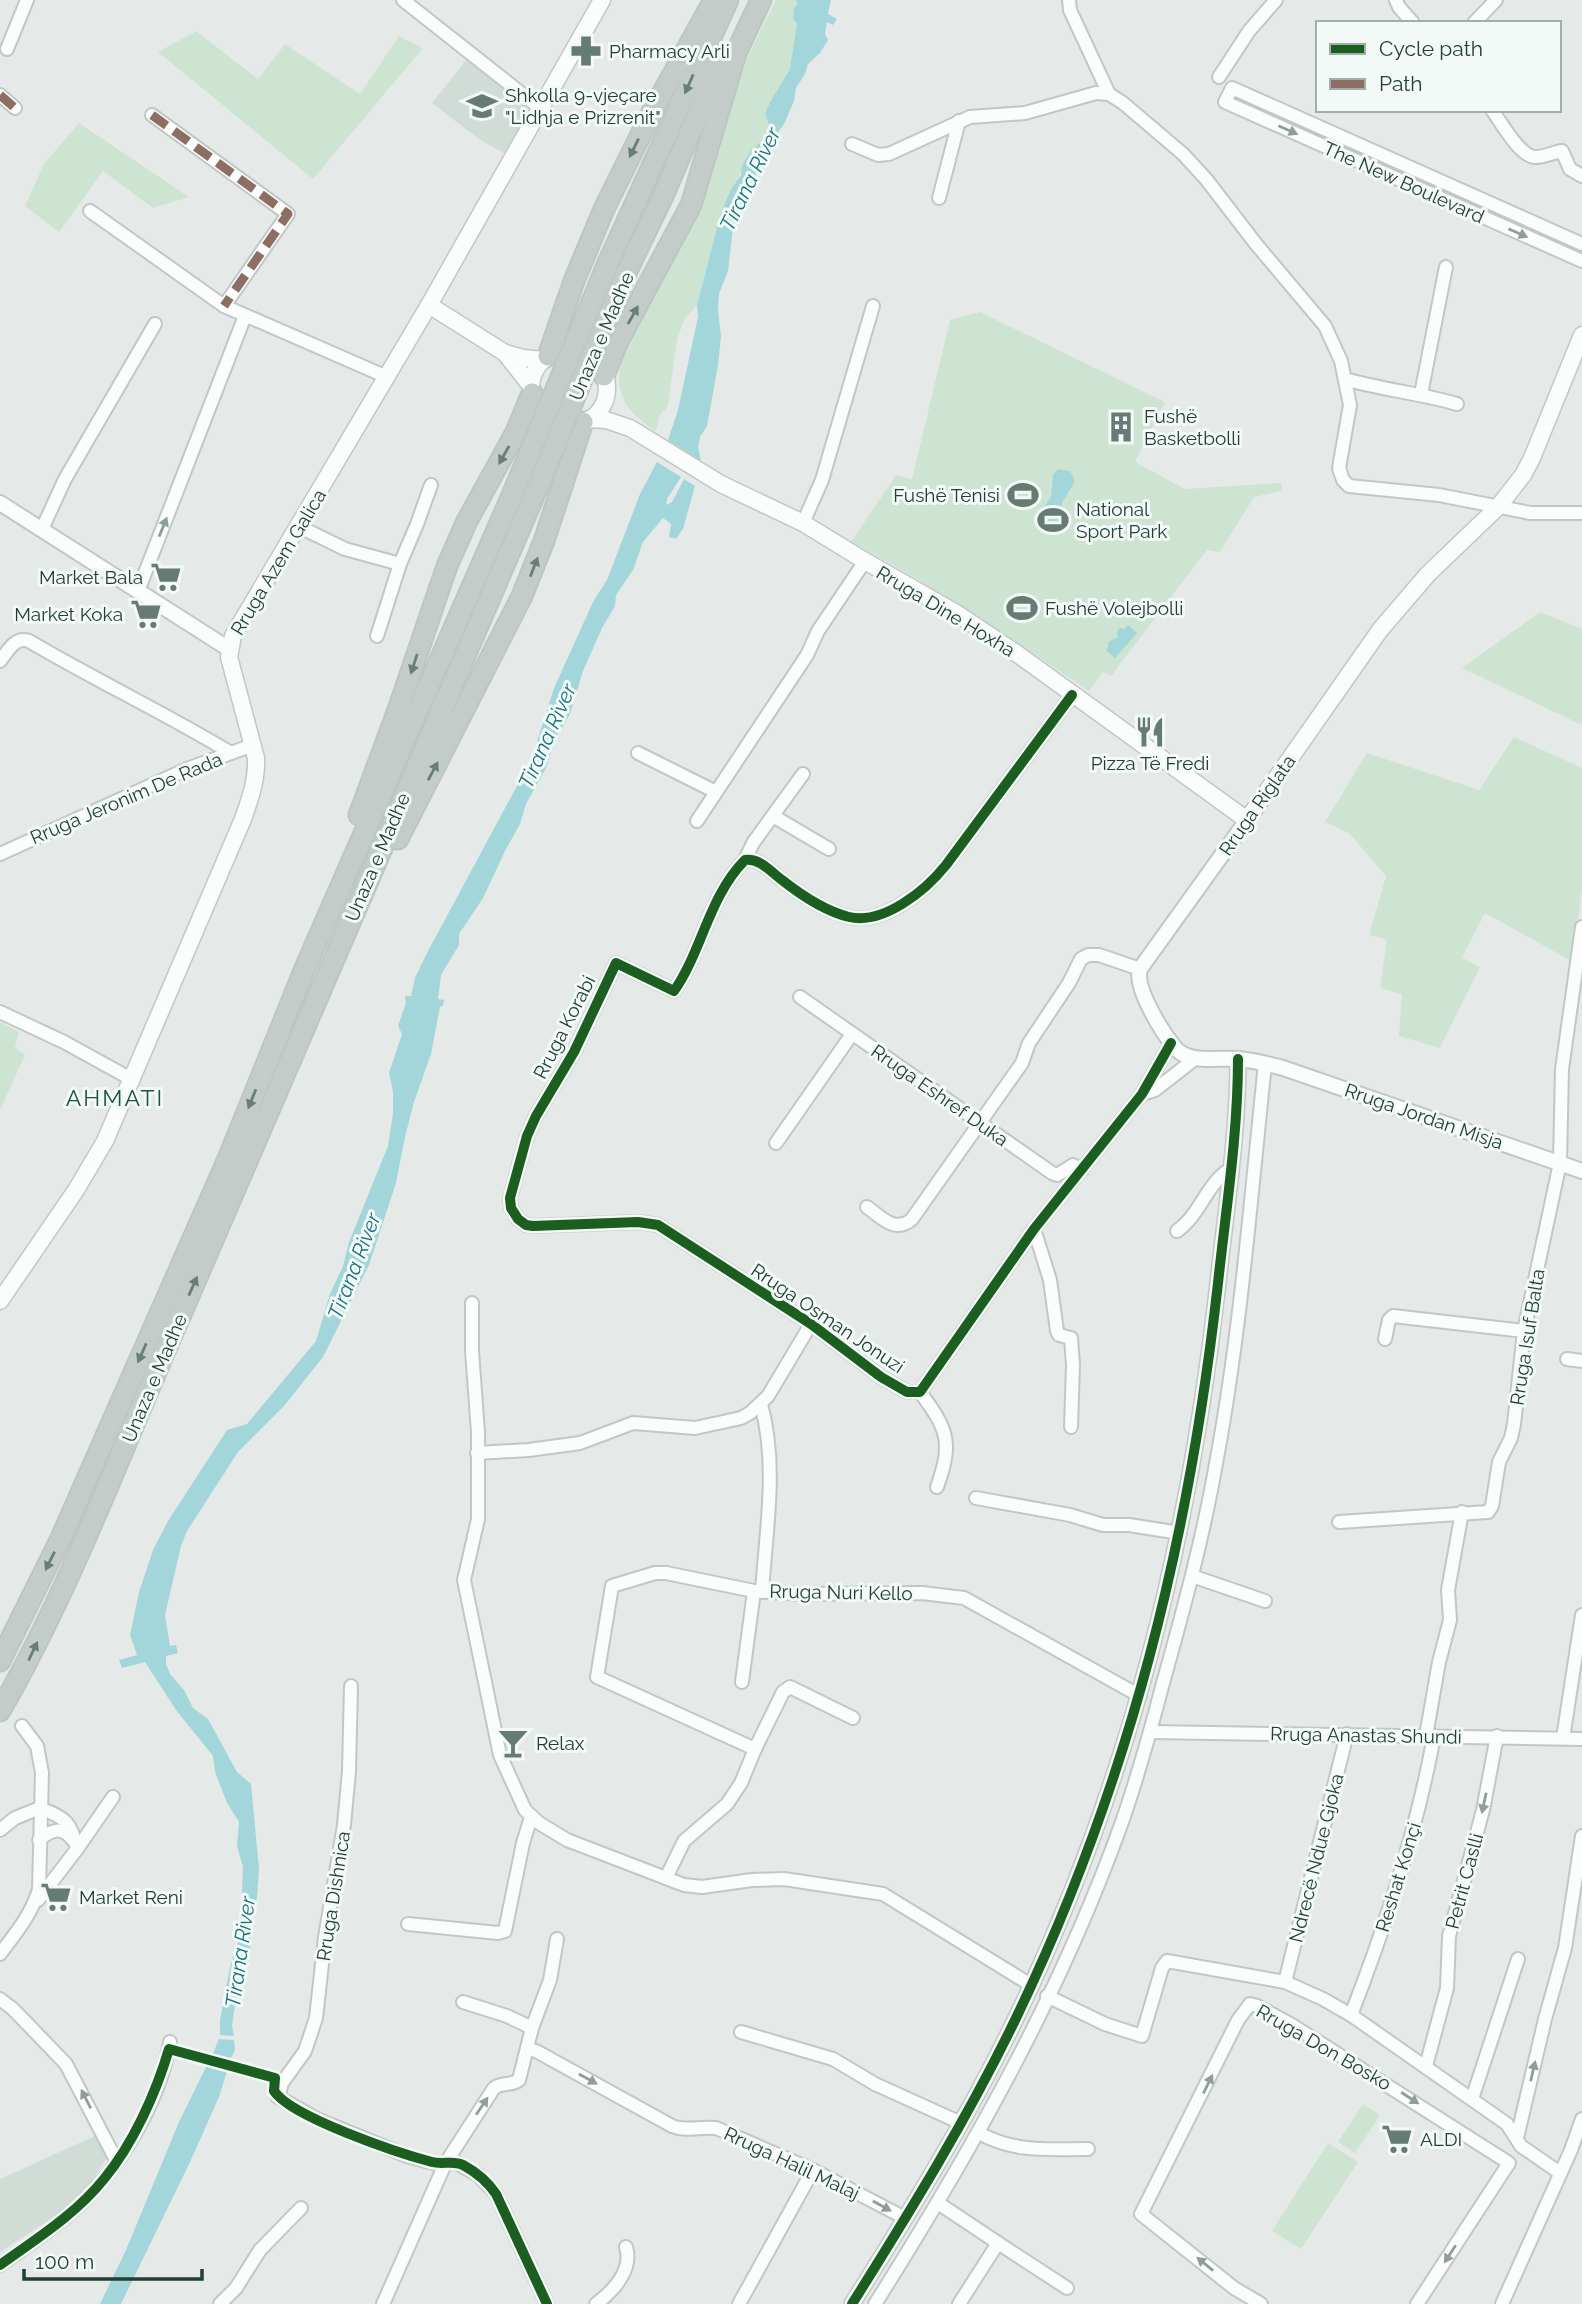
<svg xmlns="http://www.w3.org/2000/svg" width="1582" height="2304" viewBox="0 0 1582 2304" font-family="Raleway,sans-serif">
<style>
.built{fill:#d2dcd7}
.green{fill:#cde4d3}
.water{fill:#a3d6db}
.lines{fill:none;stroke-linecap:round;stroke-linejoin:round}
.minor-casing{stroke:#c2c7c5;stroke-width:16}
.tertiary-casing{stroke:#c2c7c5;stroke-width:18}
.secondary-casing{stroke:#c0c8c5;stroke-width:19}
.trunk-casing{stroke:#bcc6c3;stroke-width:23}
.minor{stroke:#fbfcfc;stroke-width:12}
.tertiary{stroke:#fbfcfc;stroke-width:14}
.secondary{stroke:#fbfcfc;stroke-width:16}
.trunk{stroke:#c4ccca;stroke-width:19}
.trunk-bridge-casing{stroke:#bcc6c3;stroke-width:23;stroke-linecap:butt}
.trunk-bridge{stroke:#c4ccca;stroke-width:19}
.quiet{stroke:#8d6e63;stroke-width:9;stroke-dasharray:18 9;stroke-linecap:butt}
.cycleway-casing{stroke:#f3f9f6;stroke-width:15}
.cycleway{stroke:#1b5e20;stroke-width:10}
.oneway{fill:#6a7e78}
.oneway2{fill:#8e9e98}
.labels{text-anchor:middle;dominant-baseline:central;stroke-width:6;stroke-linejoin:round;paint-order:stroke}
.poi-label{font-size:19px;fill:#213f35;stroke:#f3f9f6;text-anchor:start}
.street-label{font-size:19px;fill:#213f35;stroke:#f3f9f6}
.water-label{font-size:21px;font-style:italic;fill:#17737f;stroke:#f3f9f6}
.quarter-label{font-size:23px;letter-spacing:2px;fill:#1c5342;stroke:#f3f9f6}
</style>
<rect width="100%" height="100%" fill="#e5eae8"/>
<g class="built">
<polygon points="468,58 531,109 504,153 480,140 432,103"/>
<polygon points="97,2135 107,2157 91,2183 66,2209 0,2252 0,2179"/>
</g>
<g class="green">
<path d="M776,0H795L799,4L796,42L790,69L770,102L765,114L769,125L763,140L751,150L720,216L697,305L685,318L677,339L668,406L659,416L656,432C636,417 619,405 619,377C619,349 641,318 654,294C669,267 686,239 699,209C712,178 716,144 726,112C738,73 758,37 776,0Z"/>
<polygon points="196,31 258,79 285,44 360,94 399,36 423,48 313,179 158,52"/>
<polygon points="79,123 189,197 153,208 103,171 59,232 25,206 44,164"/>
<path d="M980,312L1165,402L1135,462L1185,489L1281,483L1282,491L1254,497L1220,552L1207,550L1111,676L1103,672L1089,691C1011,638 935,586 851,542L896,475L912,479L950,320Z"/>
<polygon points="1540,612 1582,629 1582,725 1462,668"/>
<polygon points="1514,737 1582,768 1582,886 1573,962 1485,913 1462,958 1480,967 1440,1048 1399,1036 1402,994 1380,988 1387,940 1369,935 1386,876 1349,833 1325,822 1367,753 1479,790"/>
<polygon points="0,1022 19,1032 15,1048 25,1055 0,1110"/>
<polygon points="1363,2104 1380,2115 1355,2153 1338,2142"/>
<polygon points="1328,2143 1358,2162 1301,2249 1272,2231"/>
</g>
<g class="water">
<polygon points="795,0 831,0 828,14 837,19 833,25 827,22 825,34 828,40 820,53 808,64 805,74 796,88 794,101 784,124 770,143 767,155 759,165 753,185 733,228 728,271 719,294 718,310 721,336 718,365 707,426 700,437 698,447 701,461 668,440 678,410 698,317 697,305 720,216 731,189 741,175 742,166 751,150 763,140 769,125 765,114 770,102 790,69 797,23 793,19 794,8 798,4"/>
<polygon points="657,462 681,477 667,499 666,505 672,502 684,479 695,486 683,529 676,539 669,537 671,524 663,518 643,542 633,570 616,595 615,606 602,628 583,671 570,714 555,739 546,768 526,804 520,824 506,849 483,898 459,934 459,945 441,975 438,999 444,1000 443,1006 440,1007 431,1054 414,1102 405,1137 396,1183 369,1265 323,1357 284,1406 238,1452 187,1531 181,1546 165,1615 170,1646 176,1645 178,1653 166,1656 166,1664 170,1674 184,1690 193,1708 208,1719 237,1772 251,1784 259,1869 257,1898 251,1921 250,1957 237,1992 232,2026 234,2036 220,2035 220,2020 230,1967 240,1936 243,1867 237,1846 239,1822 227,1803 215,1772 213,1756 176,1710 145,1662 122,1668 119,1660 137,1655 130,1635 139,1592 153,1550 168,1521 227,1430 247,1424 316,1341 330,1294 343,1266 349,1242 388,1146 393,1113 393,1092 389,1073 402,1034 398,1026 406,1003 405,996 411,996 415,978 427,953 532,758 554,688 594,600 607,580 640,494"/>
<path d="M1058,469L1070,471L1075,481L1062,503L1061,525C1055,533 1047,534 1040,527L1038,515L1051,497L1053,475Z"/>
<polygon points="1128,625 1137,633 1115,658 1106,650 1108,647 1108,642 1118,637 1117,632 1119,628 1125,629"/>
<polygon points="219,2039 234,2040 235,2050 229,2062 211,2058"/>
<polygon points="208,2063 228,2068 219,2097 190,2162 121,2304 100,2304 126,2250 179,2122"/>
</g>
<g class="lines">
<g class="minor-casing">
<g id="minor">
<polyline points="403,0 541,109"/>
<polyline points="1069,0 1070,10 1109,94"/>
<polyline points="1396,0 1399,7 1413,23"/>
<polyline points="1474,23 1496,0"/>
<polyline points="7,49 27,0"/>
<polyline points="1219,77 1249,31 1276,0"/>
<polyline points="0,95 15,108"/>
<path d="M1492,110C1501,122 1519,155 1534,157C1542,158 1554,152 1562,151L1570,169L1582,176"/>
<polyline points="152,115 288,214 224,306"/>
<polyline points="852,144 878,155 889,154 970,117 1025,113 1096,93 1109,94 1123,103 1183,154 1206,179 1256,244 1325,326 1341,361 1350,405 1339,468 1343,480 1349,486 1439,495 1530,513 1582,513"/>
<polyline points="939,198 959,121"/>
<polyline points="90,211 224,306 387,377"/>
<polyline points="1582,244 1232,88 1225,102 1582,261"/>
<path d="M1345,379C1383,390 1419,393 1457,404"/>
<polyline points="1421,394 1446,267"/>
<polyline points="803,523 822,480 873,306"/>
<polyline points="298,526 345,549 400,564"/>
<polyline points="42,529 65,479 155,324"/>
<polyline points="138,591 245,316"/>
<polyline points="377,636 400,564 417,524 431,485"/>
<path d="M0,661C8,651 15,636 29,641C95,680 165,713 231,753"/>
<path d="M1072,695L946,865C926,890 884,925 849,917C825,911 801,895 782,880C770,871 760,858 745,860C709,896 702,951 674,991L616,963L574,1052L536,1116L527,1136L510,1198L511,1208L518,1219L526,1225L533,1226L638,1222L658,1225L811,1324L881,1377L907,1392H920L1034,1229L1142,1094L1171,1043"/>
<polyline points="638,753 716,792"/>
<polyline points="773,816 829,849"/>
<polyline points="697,821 807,655 818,631 865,561"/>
<polyline points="0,854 187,769 253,745"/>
<polyline points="745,860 753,843 803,774"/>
<polyline points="800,997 1052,1173 1057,1175 1073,1165 1082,1170"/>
<polyline points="0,1012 64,1042 133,1080"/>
<polyline points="1142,1094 1155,1090 1196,1058"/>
<polyline points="776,1143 852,1034"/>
<path d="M867,1207C881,1217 895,1234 912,1219L1022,1063L1029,1043L1069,983L1081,959L1088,955H1099L1140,969"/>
<polyline points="1034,1229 1050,1280 1057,1331 1059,1335 1071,1338 1073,1365 1071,1427"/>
<path d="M1177,1231C1201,1214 1206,1184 1230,1169"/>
<polyline points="472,1303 472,1351 478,1432 478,1519 464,1580 500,1755 525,1810 539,1823 567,1840 684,1885 702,1887 752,1880 784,1879 883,1894 1031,1985"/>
<polyline points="1385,1339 1389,1320 1393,1316 1524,1331"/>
<polyline points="1567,1359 1582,1361"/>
<path d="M920,1392C948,1430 953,1442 937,1487"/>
<path d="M761,1404C778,1466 766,1529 762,1592"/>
<polyline points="477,1453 529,1450 580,1443 633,1423 695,1428 741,1418 750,1413 768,1396 811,1324"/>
<polyline points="976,1498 1070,1515 1103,1525 1129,1525 1180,1533"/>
<polyline points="1339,1522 1488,1512 1492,1506 1499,1462 1511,1438 1514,1424 1524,1331 1560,1163 1562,1069 1582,927"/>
<polyline points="1192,1576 1265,1601"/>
<polyline points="742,1682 754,1591"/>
<polyline points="351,1686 349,1771 344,1825 325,1937 316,2018 305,2051 282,2083 278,2097 319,2120 407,2156 437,2164 455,2162 478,2175 496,2194 547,2304"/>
<polyline points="1150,1732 1582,1739"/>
<polyline points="1426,1736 1439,1662 1450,1620 1448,1590 1462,1512"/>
<polyline points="1563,1738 1582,1615"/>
<polyline points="755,1749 597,1677 612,1586 655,1573 666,1573 754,1591 800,1594 922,1593 964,1598 1140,1696"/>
<path d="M40,1808C66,1818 71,1822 77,1849"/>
<polyline points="0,1830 15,1818 40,1808"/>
<path d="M39,1840C52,1829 62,1826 73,1840"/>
<polyline points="666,1878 684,1841 727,1804 741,1783 755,1749 783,1692 790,1687 853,1718"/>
<polyline points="38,1900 77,1849 113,1797"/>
<polyline points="408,1924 498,1933 505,1931 523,1843 531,1817"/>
<path d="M0,1954C15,1934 32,1914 39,1889L42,1773L37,1746L22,1726"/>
<polyline points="1285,1982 1347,1734"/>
<polyline points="1047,1996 1105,2024 1142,2036 1162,1968 1167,1961 1285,1982 1323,1999 1351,2015 1507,2124 1521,2146 1560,2173"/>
<polyline points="0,1999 13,2009 66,2064 116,2160"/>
<polyline points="463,2002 507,2016 532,2028"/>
<path d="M1351,2015C1386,1925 1417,1830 1434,1736"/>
<polyline points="741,2032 833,2059 875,2084 961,2123"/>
<path d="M527,2049L536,2051L672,2126C687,2132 700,2126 716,2128L813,2170L905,2218"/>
<polyline points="1426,2066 1447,1988 1449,1936 1483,1810 1497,1736"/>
<polyline points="1472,2099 1518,1959"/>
<path d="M979,2133C1015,2153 1048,2149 1088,2149"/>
<polyline points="1517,2138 1545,2019 1565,1948 1582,1836"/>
<polyline points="938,2203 998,2243 959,2304"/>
<polyline points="998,2243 1067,2288"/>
<path d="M0,2265C25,2248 51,2230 74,2210C120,2169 159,2103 170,2042"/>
<polyline points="220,2304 236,2288 260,2250 301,2208"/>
<path d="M383,2304L445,2164L494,2088C502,2082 511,2086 519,2080L532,2028L550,1980L557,1939"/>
<path d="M596,2304C613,2291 633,2270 626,2247"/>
<polyline points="739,2304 813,2170"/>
<path d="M875,2304C971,2152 1061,1993 1122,1822C1138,1776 1151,1729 1163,1683C1184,1608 1204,1534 1217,1458C1241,1328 1251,1195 1265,1064"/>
<polyline points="1261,2304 1234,2288 1141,2214 1238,2020 1250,2004 1257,2006 1292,2025 1509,2163 1417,2304"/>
<polyline points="1502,2304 1571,2150 1582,2119"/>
</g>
</g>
<g class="tertiary-casing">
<g id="tertiary">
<polyline points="0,503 229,649"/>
<path d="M1247,820L1140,969C1134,988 1163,1034 1177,1050C1193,1064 1218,1057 1238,1059C1253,1060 1268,1064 1283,1068L1582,1171"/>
<path d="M852,2304C911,2210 969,2116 1017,2016C1130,1781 1189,1541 1218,1283C1226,1209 1238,1134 1238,1059"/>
</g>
</g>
<g class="secondary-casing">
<g id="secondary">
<polyline points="429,305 505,353"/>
<circle cx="569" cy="388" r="38"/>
<polyline points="531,386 505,353 523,358 544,360"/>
<polyline points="589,419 606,420 630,428 721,484 803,523 865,561 956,613 1016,653 1247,820 1380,630 1428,574 1498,507 1523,475 1532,458 1582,335"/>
<path d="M0,1301L76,1190L105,1141L243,819C250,799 257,780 256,758L229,657L233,636L429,305L602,0"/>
</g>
</g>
<g class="trunk-casing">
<g id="trunk">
<polyline points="608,263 728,0"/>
<polyline points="626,273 664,194 724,53"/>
<polyline points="548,356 574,281 604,209 652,112 714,0"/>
<polyline points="604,376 617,343 691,205 736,53 761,0"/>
<polyline points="359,815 399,707 447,566 467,521 516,432 532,393"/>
<polyline points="398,839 522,596 544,541 583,422"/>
<polyline points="0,1661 61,1538 228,1159 305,968 513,493"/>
<path d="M0,1711C72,1586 121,1450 179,1319C298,1048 413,775 531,503"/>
</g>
</g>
<use href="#minor" class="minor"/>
<use href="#tertiary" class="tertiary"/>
<use href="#secondary" class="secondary"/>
<use href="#trunk" class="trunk"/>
<g class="trunk-bridge-casing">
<g id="trunk-bridge">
<polyline points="513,493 608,263"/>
<polyline points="531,503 626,273"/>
</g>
</g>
<use href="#trunk-bridge" class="trunk-bridge"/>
<g class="quiet">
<polyline points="0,95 15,108"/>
<polyline points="152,115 288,214 224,306"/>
</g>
<g class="cycleway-casing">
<g id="cycleway">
<path d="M1072,695L946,865C926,890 884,925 849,917C825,911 801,895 782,880C770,871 760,858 745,860C709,896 702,951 674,991L616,963L574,1052L536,1116L527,1136L510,1198L511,1208L518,1219L526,1225L533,1226L638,1222L658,1225L811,1324L881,1377L907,1392H920L1034,1229L1142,1094L1171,1043"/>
<path d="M0,2265C36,2239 76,2214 104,2179C133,2144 156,2093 169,2049L275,2078L274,2091C291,2117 398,2153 432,2162C443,2165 453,2160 463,2165C476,2172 488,2182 496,2194L547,2304"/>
<path d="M852,2304C911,2210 969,2116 1017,2016C1130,1781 1189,1541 1218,1283C1226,1209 1238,1134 1238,1059"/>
</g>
</g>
<use href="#cycleway" class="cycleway"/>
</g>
<defs><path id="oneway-solid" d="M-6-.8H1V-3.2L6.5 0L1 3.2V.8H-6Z" transform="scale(1.75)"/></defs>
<g class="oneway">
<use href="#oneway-solid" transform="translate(689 84) rotate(114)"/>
<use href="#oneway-solid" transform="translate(634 148) rotate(116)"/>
<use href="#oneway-solid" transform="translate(633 315) rotate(-61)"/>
<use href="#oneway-solid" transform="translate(504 455) rotate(119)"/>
<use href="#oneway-solid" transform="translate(534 567) rotate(-69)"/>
<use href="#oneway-solid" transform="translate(414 664) rotate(108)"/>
<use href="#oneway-solid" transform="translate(433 771) rotate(-62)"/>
<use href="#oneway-solid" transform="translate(252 1099) rotate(112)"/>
<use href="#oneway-solid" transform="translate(193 1286) rotate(-66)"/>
<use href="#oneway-solid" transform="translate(142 1353) rotate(114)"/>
<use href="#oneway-solid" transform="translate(50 1561) rotate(116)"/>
<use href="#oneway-solid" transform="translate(33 1651) rotate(-65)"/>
</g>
<g class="oneway2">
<use href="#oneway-solid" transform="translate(1288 130) rotate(24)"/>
<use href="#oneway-solid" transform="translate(1518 233) rotate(24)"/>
<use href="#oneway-solid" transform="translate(163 527) rotate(-68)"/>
<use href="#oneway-solid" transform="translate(1484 1803) rotate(102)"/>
<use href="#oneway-solid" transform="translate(1533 2071) rotate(-77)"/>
<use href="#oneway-solid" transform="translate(588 2079) rotate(29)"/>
<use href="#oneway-solid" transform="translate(1208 2084) rotate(-64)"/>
<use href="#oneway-solid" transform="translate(1410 2098) rotate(33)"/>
<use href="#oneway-solid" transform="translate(86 2099) rotate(-117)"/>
<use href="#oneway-solid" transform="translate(482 2106) rotate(-56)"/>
<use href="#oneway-solid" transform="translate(882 2206) rotate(29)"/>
<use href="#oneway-solid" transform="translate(1450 2254) rotate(123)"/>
<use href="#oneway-solid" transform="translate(1205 2264) rotate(-141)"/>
</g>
<defs>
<g id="pharmacy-bare" transform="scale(2.415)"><path d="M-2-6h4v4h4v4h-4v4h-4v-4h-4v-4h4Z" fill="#667b74" stroke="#f3f9f6" stroke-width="2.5" paint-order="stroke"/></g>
<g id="school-bare" transform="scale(2.415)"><path d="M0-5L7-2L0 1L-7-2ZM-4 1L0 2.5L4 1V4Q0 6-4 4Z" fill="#667b74" stroke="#f3f9f6" stroke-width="2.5" paint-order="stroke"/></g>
<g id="building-bare" transform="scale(2.415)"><path d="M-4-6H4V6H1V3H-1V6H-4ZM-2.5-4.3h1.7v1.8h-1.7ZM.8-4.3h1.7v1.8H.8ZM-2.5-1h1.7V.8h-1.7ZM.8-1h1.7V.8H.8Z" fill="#667b74" stroke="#f3f9f6" stroke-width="2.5" paint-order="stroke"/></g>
<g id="stadium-bare" transform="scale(2.415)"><path d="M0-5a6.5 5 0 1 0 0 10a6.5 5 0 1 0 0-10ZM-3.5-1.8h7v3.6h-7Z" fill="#667b74" stroke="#f3f9f6" stroke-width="2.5" paint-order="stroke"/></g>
<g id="supermarket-bare" transform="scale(2.415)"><path d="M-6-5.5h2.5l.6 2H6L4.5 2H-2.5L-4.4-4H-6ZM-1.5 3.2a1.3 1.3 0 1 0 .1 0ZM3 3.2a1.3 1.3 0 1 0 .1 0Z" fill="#667b74" stroke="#f3f9f6" stroke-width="2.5" paint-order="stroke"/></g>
<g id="restaurant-bare" transform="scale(2.415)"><path d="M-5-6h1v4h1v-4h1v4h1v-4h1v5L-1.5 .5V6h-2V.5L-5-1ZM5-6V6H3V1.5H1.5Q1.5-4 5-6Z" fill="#667b74" stroke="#f3f9f6" stroke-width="2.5" paint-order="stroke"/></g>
<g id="bar-bare" transform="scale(2.415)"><path d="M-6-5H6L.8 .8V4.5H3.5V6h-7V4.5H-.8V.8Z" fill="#667b74" stroke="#f3f9f6" stroke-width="2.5" paint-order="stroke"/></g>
</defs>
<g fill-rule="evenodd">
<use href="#pharmacy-bare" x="586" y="51"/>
<use href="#school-bare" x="482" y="106"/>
<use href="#building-bare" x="1121" y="427"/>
<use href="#stadium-bare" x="1023" y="495"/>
<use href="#stadium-bare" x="1053" y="520"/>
<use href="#supermarket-bare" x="166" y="577"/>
<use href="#stadium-bare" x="1022" y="608"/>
<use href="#supermarket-bare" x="146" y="614"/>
<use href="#restaurant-bare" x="1150" y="732"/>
<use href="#bar-bare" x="513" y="1743"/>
<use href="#supermarket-bare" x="56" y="1897"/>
<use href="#supermarket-bare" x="1397" y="2139"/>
</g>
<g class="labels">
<g class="poi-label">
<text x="609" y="51">Pharmacy Arli</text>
<text x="505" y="95">Shkolla 9-vjeçare<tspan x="505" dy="22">"Lidhja e Prizrenit"</tspan></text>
<text x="1144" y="416">Fushë<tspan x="1144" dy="22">Basketbolli</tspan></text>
<text x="1000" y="495" text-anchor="end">Fushë Tenisi</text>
<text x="1076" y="509">National<tspan x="1076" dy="22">Sport Park</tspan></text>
<text x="143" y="577" text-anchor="end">Market Bala</text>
<text x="1045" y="608">Fushë Volejbolli</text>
<text x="123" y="614" text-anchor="end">Market Koka</text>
<text x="1150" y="763" text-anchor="middle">Pizza Të Fredi</text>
<text x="536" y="1743">Relax</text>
<text x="79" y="1897">Market Reni</text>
<text x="1420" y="2139">ALDI</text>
</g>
<g class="street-label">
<text transform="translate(1404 182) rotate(24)">The New Boulevard</text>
<text transform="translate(601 336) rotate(-67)">Unaza e Madhe</text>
<text transform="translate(278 562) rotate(-59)">Rruga Azem Galica</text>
<text transform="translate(946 611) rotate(31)">Rruga Dine Hoxha</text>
<text transform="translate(126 798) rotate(-23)">Rruga Jeronim De Rada</text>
<text transform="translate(1257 805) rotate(-55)">Rruga Riglata</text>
<text transform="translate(377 857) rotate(-67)">Unaza e Madhe</text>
<text transform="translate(564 1027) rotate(-63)">Rruga Korabi</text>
<text transform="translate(940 1095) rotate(35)">Rruga Eshref Duka</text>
<text transform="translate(1424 1116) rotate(19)">Rruga Jordan Misja</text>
<text transform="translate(828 1318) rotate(34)">Rruga Osman Jonuzi</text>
<text transform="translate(1527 1337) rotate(-81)">Rruga Isuf Balta</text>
<text transform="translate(154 1378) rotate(-67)">Unaza e Madhe</text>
<text transform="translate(841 1592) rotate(1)">Rruga Nuri Kello</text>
<text transform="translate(1366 1735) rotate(1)">Rruga Anastas Shundi</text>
<text transform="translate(1316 1858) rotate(-76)">Ndrecë Ndue Gjoka</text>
<text transform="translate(1398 1877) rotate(-73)">Reshat Konçi</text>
<text transform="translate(1464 1881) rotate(-75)">Petrit Caslli</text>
<text transform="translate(333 1896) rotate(-81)">Rruga Dishnica</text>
<text transform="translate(1324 2047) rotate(30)">Rruga Don Bosko</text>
<text transform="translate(792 2163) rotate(25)">Rruga Halil Malaj</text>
</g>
<g class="water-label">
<text transform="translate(750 179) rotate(-64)">Tirana River</text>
<text transform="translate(547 736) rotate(-66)">Tirana River</text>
<text transform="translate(354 1266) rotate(-69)">Tirana River</text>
<text transform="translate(240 1952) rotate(-82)">Tirana River</text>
</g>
<g class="quarter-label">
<text x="115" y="1097">AHMATI</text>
</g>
</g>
<rect x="1316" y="21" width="245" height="91" fill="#f3f9f6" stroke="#9fafa9" stroke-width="2"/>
<rect x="1330" y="44" width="35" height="10" fill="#1b5e20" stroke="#9fafa9" stroke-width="2"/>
<text x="1379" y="56" font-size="21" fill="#213f35">Cycle path</text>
<rect x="1330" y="79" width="35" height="10" fill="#8d6e63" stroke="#9fafa9" stroke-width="2"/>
<text x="1379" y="91" font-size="21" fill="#213f35">Path</text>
<path d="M24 2269v10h178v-10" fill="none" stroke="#213f35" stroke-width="3.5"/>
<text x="35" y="2269" font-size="21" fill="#213f35" stroke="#f3f9f6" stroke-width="5" paint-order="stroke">100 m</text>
</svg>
